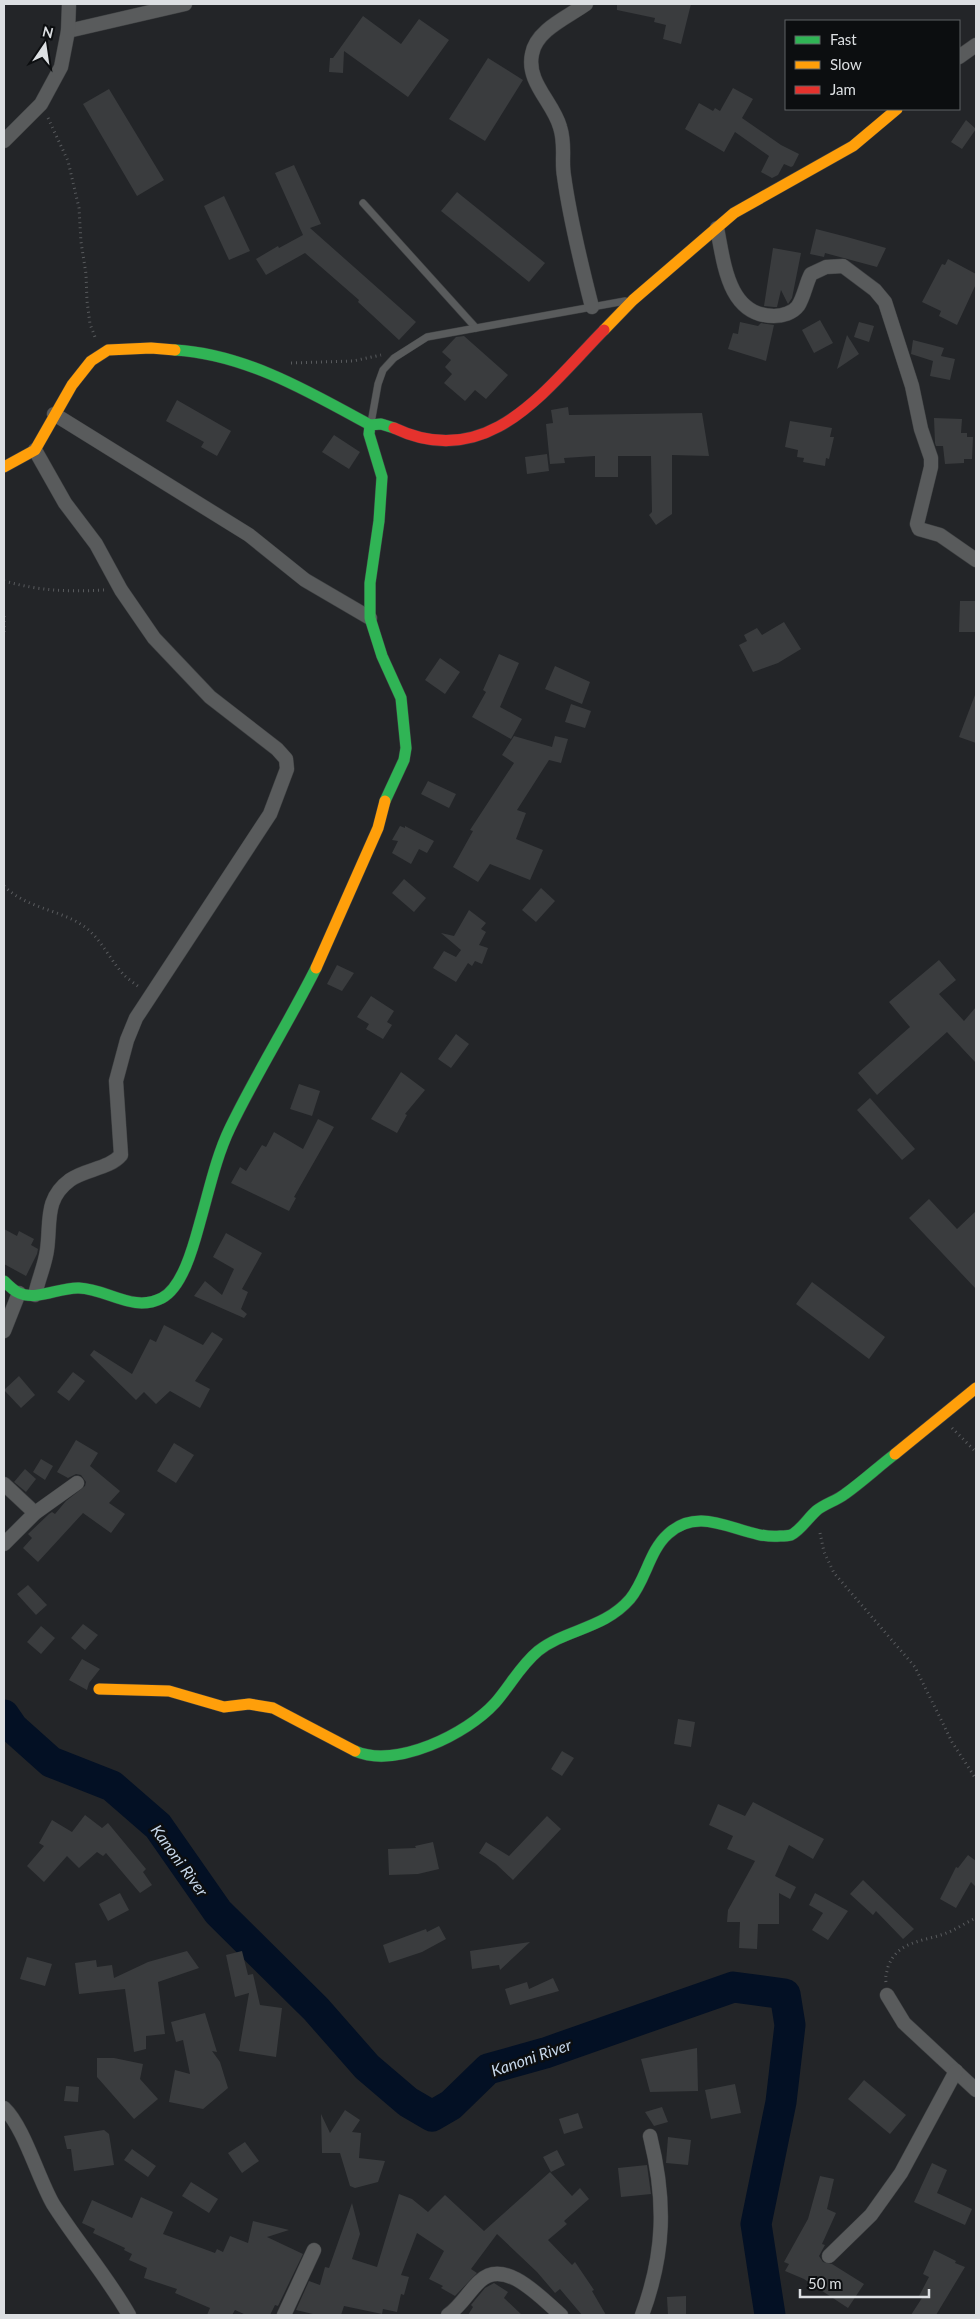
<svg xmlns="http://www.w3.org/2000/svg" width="980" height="2319" viewBox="0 0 980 2319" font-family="Lato,sans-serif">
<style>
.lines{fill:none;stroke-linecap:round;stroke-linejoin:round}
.river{stroke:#031024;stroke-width:31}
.building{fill:#3a3c3e}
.lane-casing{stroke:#3e4042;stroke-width:8}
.street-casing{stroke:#3e4042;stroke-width:15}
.fast-casing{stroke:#3e4042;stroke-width:12}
.slow-casing{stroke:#3e4042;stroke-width:12}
.jam-casing{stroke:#3e4042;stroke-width:12}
.path{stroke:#595b5e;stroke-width:3;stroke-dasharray:1 4;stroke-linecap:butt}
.lane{stroke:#595b5c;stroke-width:7}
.street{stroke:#595b5c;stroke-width:14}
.fast{stroke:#30b455;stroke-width:11}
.slow{stroke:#ff9f0a;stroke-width:11}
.jam{stroke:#e5322d;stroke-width:11}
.labels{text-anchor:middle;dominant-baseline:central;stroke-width:5;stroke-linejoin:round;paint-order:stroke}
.water-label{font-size:16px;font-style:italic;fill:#c7d8eb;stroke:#0c0e10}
</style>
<rect width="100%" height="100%" fill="#232528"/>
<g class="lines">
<polyline class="river" points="4,1715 13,1728 51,1762 112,1786 158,1826 218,1912 316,2009 367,2067 408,2102 432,2116 451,2105 488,2069 545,2053 733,1987 785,1994 790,2025 781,2102 756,2224 770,2315"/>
</g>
<g class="building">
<polygon points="617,4 691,4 681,44 663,39 666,25 654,22 655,18 617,10"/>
<polygon points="363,16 401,44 419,19 449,40 408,97 344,51 343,73 329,72 330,58 333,58"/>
<polygon points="488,58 523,80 485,141 449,119"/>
<polygon points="733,88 753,99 742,118 781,145 799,154 793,166 791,167 784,164 778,175 772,178 761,172 769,156 735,132 724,152 685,129 699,103 713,111 715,108 720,111"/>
<polygon points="109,89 164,180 137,196 83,104"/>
<polygon points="966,120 976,129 962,149 951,142"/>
<polygon points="294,165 321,224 310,228 416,322 399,340 358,302 359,300 305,253 266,275 256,259 278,246 279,248 303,235 275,173"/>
<polygon points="457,192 545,263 529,282 441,211"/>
<polygon points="224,196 250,251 229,260 204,206"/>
<polygon points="816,229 847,237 886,248 877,267 825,253 824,257 810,254"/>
<polygon points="773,248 801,253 792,298 788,304 781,290 777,307 774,307 764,306"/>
<polygon points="948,259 976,274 976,284 957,325 939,316 941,311 922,302 942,264 945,265"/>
<polygon points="820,320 833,343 814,353 802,330"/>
<polygon points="740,322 758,326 761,323 774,325 766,361 728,349 733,333 738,334"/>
<polygon points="859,322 874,326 869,342 854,337"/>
<polygon points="847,335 859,354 837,369"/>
<polygon points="464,336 508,375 486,399 475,390 465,401 444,383 452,374 445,367 451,360 442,352 456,337"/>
<polygon points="913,340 944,348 941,356 955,359 950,380 930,376 933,361 911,354"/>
<polygon points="177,400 231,431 217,456 201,447 204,442 166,421"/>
<polygon points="568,407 569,415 702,413 709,456 672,455 672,514 656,525 649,515 652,512 651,456 618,456 618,477 595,477 595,456 564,458 565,463 550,464 546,424 553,423 551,410"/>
<polygon points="934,418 962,419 961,433 967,433 967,437 973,437 972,459 964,459 964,463 945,464 943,446 936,446 935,443"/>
<polygon points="790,421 832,428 830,437 834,437 829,459 826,458 825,466 803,462 804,458 797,457 798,450 785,447"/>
<polygon points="334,435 360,452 349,469 322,452"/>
<polygon points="547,454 549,471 527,474 525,457"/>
<polygon points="960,601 976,601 976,632 959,632"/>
<polygon points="784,622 801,649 778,663 753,672 739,645 747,641 744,635 757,628 762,635"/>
<polygon points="499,654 519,663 500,707 522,719 511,739 472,717 486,692 483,690"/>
<polygon points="440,658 460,672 445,694 425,680"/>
<polygon points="555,666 590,682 582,704 545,689"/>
<polygon points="975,695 976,695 976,743 959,737"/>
<polygon points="571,704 591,711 585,728 565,722"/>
<polygon points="514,736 552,747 555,736 568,739 561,763 549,760 517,810 526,813 516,839 543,850 530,880 490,864 478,882 453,867 473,831 470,830 514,763 502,755"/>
<polygon points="428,781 456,794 449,808 421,794"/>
<polygon points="400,826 405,828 405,826 434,841 427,853 419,849 411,864 392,853 398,841 392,840"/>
<polygon points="404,879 426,898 414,912 392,893"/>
<polygon points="541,888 555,901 536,922 522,910"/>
<polygon points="469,910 486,923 481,929 486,932 479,945 488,948 482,964 475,961 472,966 468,963 456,982 433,968 444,951 456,957 461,950 441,933 454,936"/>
<polygon points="939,960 956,980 939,994 964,1021 976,1007 976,1063 947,1032 877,1095 858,1073 910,1027 889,1002"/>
<polygon points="337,965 354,973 342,991 327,984"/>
<polygon points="371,996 394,1011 387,1022 392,1025 383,1039 366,1029 369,1024 357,1017"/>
<polygon points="456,1034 469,1044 451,1068 438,1059"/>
<polygon points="401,1072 425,1090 405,1114 407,1115 397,1133 371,1119"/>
<polygon points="299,1084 320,1091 312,1116 290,1109"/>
<polygon points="870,1098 915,1149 902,1160 857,1110"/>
<polygon points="318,1119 334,1127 294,1197 296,1198 289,1211 231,1183 240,1167 246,1171 262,1145 266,1147 274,1132 303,1149"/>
<polygon points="929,1199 957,1229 976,1211 976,1289 909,1218"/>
<polygon points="4,1229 17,1236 19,1231 34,1239 31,1245 38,1249 37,1254 26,1276 4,1264"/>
<polygon points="226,1233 262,1253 242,1289 248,1292 241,1309 247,1314 244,1318 194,1296 205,1281 222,1295 234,1269 213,1257"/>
<polygon points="812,1282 885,1337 869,1359 796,1304"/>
<polygon points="164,1325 203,1345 212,1332 223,1339 195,1381 210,1389 200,1408 170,1391 156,1404 144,1392 136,1400 90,1355 94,1350 132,1374 150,1339 156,1342"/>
<polygon points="73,1372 85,1381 69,1401 57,1392"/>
<polygon points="19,1376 35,1395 21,1408 4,1390"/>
<polygon points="76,1440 98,1453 90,1466 120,1491 109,1503 125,1514 111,1533 83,1513 38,1562 23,1548 32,1538 28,1534 49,1514 52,1512 55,1514 66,1501 85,1486 86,1482 81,1475 76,1474 68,1478 57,1472"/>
<polygon points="174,1443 194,1455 176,1483 157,1471"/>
<polygon points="41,1459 53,1466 45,1480 33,1472"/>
<polygon points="25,1469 36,1479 26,1492 14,1482"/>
<polygon points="28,1585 47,1605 36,1615 17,1594"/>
<polygon points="83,1624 98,1635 85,1650 71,1638"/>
<polygon points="41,1626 55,1638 41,1654 27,1642"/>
<polygon points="82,1659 100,1669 89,1683 87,1690 69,1680"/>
<polygon points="678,1719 695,1722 691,1747 674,1744"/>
<polygon points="562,1751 574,1758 562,1776 551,1769"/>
<polygon points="753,1802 824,1839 813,1859 789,1845 775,1876 796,1887 790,1899 779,1893 779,1924 758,1924 757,1949 739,1948 740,1922 727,1922 728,1910 755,1861 727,1849 733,1836 709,1825 718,1804 745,1816"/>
<polygon points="85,1815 102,1828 108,1823 146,1869 143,1872 152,1885 140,1893 106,1853 103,1856 97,1852 79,1868 67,1856 44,1882 27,1866 44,1846 39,1843 52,1820 72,1832"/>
<polygon points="547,1816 561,1829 513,1880 496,1864 479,1853 486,1842 509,1856"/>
<polygon points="433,1842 439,1869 418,1874 389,1875 388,1849 416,1848 415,1846"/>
<polygon points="968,1855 976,1861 976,1887 971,1882 956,1908 940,1899 956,1867 958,1868"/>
<polygon points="863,1880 914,1929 903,1939 876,1911 873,1915 850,1894"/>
<polygon points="120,1893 129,1910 108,1921 99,1904"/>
<polygon points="815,1893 848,1911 828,1940 812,1930 823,1913 809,1905"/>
<polygon points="439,1926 446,1939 422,1952 389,1963 383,1945 426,1929 427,1932"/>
<polygon points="530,1942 500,1970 499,1965 472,1969 470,1951"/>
<polygon points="187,1951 199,1968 158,1982 165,2034 146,2036 146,2049 134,2052 125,1989 79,1994 75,1963 96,1960 97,1967 112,1965 114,1978 148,1962"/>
<polygon points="242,1951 248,1975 253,1974 260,2005 282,2008 276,2057 239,2051 249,1993 235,1997 226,1955"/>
<polygon points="27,1957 52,1964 45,1986 20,1979"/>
<polygon points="553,1978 559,1991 510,2005 505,1989 527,1982 529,1989"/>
<polygon points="205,2013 217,2052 212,2051 220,2062 228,2088 203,2109 169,2102 175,2070 190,2074 183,2040 176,2042 171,2022"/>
<polygon points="697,2048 698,2091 650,2092 641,2059"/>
<polygon points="97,2058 114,2058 143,2064 140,2079 158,2099 134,2119 97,2077"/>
<polygon points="864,2080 906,2115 890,2134 848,2099"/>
<polygon points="735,2084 741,2113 711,2119 705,2090"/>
<polygon points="66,2086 79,2087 78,2102 64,2101"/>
<polygon points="662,2107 668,2122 654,2126 645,2112"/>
<polygon points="345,2110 360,2120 352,2132 361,2133 359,2158 385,2161 378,2182 355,2188 350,2186 340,2153 322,2153 321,2114 330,2133"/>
<polygon points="578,2113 583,2128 564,2134 559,2119"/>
<polygon points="104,2130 109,2134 114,2165 74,2171 71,2149 67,2149 64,2136"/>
<polygon points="668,2137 691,2140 688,2165 666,2163"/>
<polygon points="245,2142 259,2161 242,2173 228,2153"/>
<polygon points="132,2149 156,2166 148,2177 124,2160"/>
<polygon points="557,2150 565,2165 551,2172 543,2157"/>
<polygon points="932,2163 947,2170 937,2193 972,2209 965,2225 914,2202"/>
<polygon points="647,2165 651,2194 621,2197 618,2168"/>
<polygon points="550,2172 572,2196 580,2188 589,2199 564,2221 567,2224 548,2240 572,2265 575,2262 594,2290 592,2291 606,2315 582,2315 560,2289 555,2293 537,2272 497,2234 471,2269 477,2273 455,2296 441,2288 443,2286 429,2279 444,2251 417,2233 401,2275 409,2277 404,2295 401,2294 397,2312 383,2309 382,2314 344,2306 341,2315 317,2315 296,2310 309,2281 320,2285 325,2267 329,2268 352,2203 360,2234 352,2259 377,2267 399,2194 412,2199 428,2212 445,2195 484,2231"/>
<polygon points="820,2176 834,2179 827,2209 836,2213 822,2244 825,2245 819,2256 823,2262 832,2264 864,2284 848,2308 804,2279 785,2271 789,2264 784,2262 808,2219"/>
<polygon points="191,2182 218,2199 209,2213 182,2196"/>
<polygon points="141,2197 173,2212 163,2234 215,2253 217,2249 223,2252 230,2236 248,2243 253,2221 289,2230 267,2237 303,2254 278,2306 275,2305 270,2315 246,2315 235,2310 232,2315 207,2315 210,2308 175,2293 177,2289 144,2278 147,2268 129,2260 132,2254 124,2250 125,2248 93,2233 95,2229 82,2223 92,2200 132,2218"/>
<polygon points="934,2250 956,2261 955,2263 965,2267 936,2315 911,2315 922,2298 919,2296 929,2277 923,2274"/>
<polygon points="494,2283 508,2292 504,2298 522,2315 468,2315 473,2307 471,2305 475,2300 485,2288"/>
<polygon points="686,2296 686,2315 668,2315 667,2297"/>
</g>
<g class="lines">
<g class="lane-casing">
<g id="lane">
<polyline points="363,203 476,328"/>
<polyline points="371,423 378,384 383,370 394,358 427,337 625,301"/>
</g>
</g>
<g class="street-casing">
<g id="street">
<path d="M586,4C568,17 536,30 532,54C526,82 553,102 560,127C566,146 561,159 564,176C570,220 581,264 592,307"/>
<polyline points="68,31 185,4"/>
<polyline points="959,57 976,45"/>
<polyline points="4,141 41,104 61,67 68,31 69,4"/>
<path d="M717,228C724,263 728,316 774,316C782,316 793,313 798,306C804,297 806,283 811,274L826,267L843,266L875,290L885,302L912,386L921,429L931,458V467L917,524L919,529L940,535L976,560"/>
<polyline points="54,414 249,535 305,580 370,618"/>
<path d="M35,450L65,503L96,544L121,590L154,638L210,697L277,749L286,759L287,769L270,814L136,1018L127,1040L116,1081L121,1155C109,1169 85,1169 70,1180C44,1199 51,1222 47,1250C45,1265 38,1280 35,1295"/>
<polyline points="4,1331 19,1293"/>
<polyline points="4,1484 35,1513"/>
<polyline points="4,1544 35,1513 77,1483"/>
<polyline points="887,1995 904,2023 976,2090"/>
<path d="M4,2108C24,2127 38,2178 53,2204C77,2242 107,2276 129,2315"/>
<polyline points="829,2256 871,2215 901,2173 956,2071"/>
<polyline points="284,2315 314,2250"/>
<path d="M448,2315C461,2306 468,2292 480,2281C505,2257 542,2299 561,2315"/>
<path d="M642,2315C665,2253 666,2200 650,2136"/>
</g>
</g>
<g class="fast-casing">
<g id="fast">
<path d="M175,350C245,354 310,392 370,425"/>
<polyline points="385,801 404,760 406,748 401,698 382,656 370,618 370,583 379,521 382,477 369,434 370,425 381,424 394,428"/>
<path d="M4,1281C8,1285 14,1291 19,1293C37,1301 60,1287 79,1288C108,1289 133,1313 162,1298C183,1287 194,1244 200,1222C209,1191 216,1157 230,1128C256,1074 289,1022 316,968"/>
<path d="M355,1751C396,1769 467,1734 495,1703C510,1686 520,1666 538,1651C566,1629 604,1629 630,1599C646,1580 649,1551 668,1534C703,1502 742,1540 780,1536C783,1536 788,1536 791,1535C800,1531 808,1518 816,1511C824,1504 836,1501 845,1494C862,1482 878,1467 895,1454"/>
</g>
</g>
<g class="slow-casing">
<g id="slow">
<polyline points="604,330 633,300 734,213 853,146 897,109"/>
<polyline points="4,467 35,450 72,385 91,361 108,350 151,348 175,350"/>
<polyline points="316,968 378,828 385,801"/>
<polyline points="895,1454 976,1388"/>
<polyline points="99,1689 169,1691 224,1707 249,1704 273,1708 355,1751"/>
</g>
</g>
<g class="jam-casing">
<path id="jam" d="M394,428C488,473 545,390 604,330"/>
</g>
<g class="path">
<polyline points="48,118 68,161 79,208 81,242 86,274 87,301 90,324 95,337"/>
<polyline points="291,363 353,361 381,355"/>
<path d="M4,581C41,591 66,592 104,590"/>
<polyline points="4,616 4,634"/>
<path d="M4,886C27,909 60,909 85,927C102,940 110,960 124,975C128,979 134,983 139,987"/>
<polyline points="952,1428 976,1452"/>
<polyline points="820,1533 824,1552 834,1573 915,1667 952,1742 976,1779"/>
<path d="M886,1982C885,1976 887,1972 888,1967C898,1939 926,1942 949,1932C958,1928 967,1922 976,1918"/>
</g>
<use href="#lane" class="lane"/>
<use href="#street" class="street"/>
<use href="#fast" class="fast"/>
<use href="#slow" class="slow"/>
<use href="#jam" class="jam"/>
</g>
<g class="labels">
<g class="water-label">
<text transform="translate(180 1860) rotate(54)">Kanoni River</text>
<text transform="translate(531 2057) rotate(-19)">Kanoni River</text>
</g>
</g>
<rect width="980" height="2319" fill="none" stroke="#dcdfe2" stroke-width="10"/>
<rect x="785" y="20" width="175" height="90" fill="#0c0e10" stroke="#5f6264"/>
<rect x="795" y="36" width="25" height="8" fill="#30b455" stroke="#5f6264"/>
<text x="830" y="45" font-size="15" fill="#dcdfe2">Fast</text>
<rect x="795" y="61" width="25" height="8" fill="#ff9f0a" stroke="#5f6264"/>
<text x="830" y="70" font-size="15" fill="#dcdfe2">Slow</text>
<rect x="795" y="86" width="25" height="8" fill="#e5322d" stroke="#5f6264"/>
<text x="830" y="95" font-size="15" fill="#dcdfe2">Jam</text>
<g transform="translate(45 45) rotate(13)" stroke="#0c0e10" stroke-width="4" paint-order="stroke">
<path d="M0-4L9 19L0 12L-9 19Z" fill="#dcdfe2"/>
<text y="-8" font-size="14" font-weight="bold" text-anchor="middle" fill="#dcdfe2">N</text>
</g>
<path d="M800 2289v8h129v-8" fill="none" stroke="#dcdfe2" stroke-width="2.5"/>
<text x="808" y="2289" font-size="15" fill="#dcdfe2" stroke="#0c0e10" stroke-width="4" paint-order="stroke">50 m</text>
</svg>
